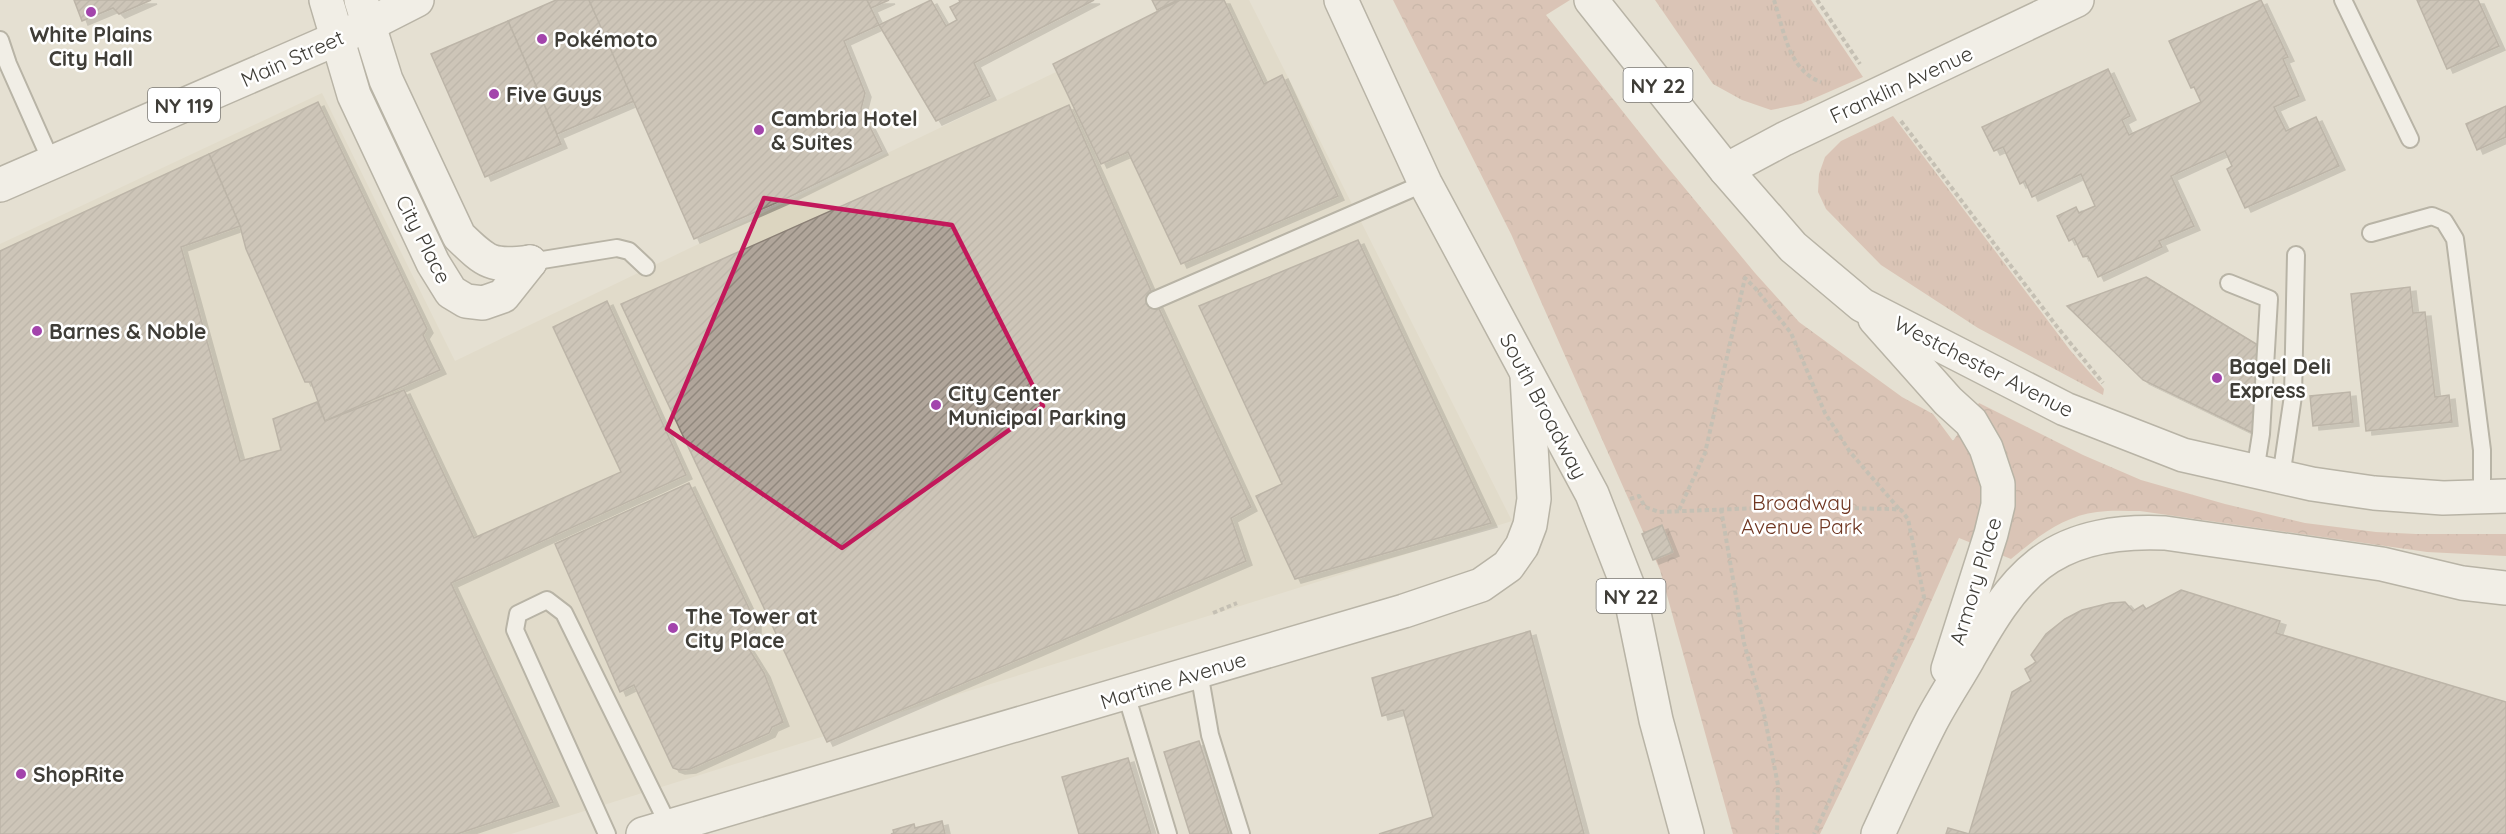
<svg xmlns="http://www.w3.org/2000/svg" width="2506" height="834" viewBox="0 0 2506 834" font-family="Quicksand,sans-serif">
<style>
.built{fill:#dcd5c0}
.grass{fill:url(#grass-tufts)}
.park{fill:url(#park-crowns)}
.building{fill:url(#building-hatch);stroke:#8b8076;stroke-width:1.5;filter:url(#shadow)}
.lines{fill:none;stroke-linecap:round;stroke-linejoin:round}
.service-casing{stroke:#827e72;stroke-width:20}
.minor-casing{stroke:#827e72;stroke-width:36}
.secondary-casing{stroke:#827e72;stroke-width:36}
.primary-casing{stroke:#827e72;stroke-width:36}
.path{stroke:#9e9a90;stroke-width:4;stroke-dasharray:4.5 3;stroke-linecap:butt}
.service{stroke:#fff;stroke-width:16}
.minor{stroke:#fff;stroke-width:33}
.secondary{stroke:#fff;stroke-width:33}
.primary{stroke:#fff;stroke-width:33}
.marked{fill:none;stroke:#c2185b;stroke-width:4.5;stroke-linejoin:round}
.poi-dot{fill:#a344ac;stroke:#fff;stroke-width:2}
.labels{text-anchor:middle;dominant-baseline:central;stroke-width:5;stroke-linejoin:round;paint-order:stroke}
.shield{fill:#fff;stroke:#797773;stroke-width:1.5}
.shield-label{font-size:20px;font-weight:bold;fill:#3f3d37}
.poi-label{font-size:21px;font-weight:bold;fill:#3f3d37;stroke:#fff;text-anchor:start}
.street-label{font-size:21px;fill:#3f3d37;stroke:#fff}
.park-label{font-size:21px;fill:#6f3621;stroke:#fff}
</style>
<defs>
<pattern id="grass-tufts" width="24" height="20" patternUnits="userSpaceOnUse" patternTransform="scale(1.5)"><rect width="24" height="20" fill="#cda394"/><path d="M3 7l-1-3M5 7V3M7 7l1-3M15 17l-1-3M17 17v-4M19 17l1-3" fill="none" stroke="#a8867a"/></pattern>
<pattern id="park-crowns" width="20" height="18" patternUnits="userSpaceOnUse" patternTransform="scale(1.5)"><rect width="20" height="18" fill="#cda394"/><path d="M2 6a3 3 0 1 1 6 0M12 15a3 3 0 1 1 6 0" fill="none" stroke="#a8867a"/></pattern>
<pattern id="building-hatch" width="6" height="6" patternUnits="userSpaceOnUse" patternTransform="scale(1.5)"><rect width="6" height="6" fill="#b0a59a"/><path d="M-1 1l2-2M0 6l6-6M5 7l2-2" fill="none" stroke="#91887e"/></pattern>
<filter id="shadow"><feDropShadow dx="6" dy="4" stdDeviation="0" flood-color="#0004"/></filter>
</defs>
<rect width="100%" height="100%" fill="#e5e0d2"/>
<polygon class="built" points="1206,0 1249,0 1512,521 511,834 0,834 0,244 322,93 455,361"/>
<g class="grass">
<polygon points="1655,0 1811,0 1863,77 1801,104 1771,110 1742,100 1713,84"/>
<polygon points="1893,116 2070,350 2104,389 2103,395 1978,328 1881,265 1826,209 1818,192 1819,174 1825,157 1841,141"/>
</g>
<path class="park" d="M1393,0H1570L1546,15L1659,157L1755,273L1799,322L1902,397L1933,414L1953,441L1979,403L2083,455L2141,480L2225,504L2305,523L2376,532L2416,534H2506V556L2427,552L2140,511C2126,511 2111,510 2097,512C2063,516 2036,538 2011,559L1959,538L1916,636L1820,834H1733L1660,570L1511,234Z"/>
<g class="building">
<polygon points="74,0 151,0 119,14 113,8 82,21"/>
<polygon points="556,0 589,0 634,101 557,134 508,21"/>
<polygon points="589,0 867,0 879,25 844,41 865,93 861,109 882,151 787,198 694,239"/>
<polygon points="867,0 889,0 871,8"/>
<polygon points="931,0 946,26 957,20 950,7 960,2 959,0 1094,0 974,63 990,96 936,121 879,25"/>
<polygon points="1152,0 1178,0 1157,10"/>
<polygon points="1180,0 1224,0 1264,84 1282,75 1338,196 1181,264 1128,152 1101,164 1053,64"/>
<polygon points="2261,0 2288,57 2283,59 2299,96 2274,107 2286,131 2316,117 2339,166 2245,208 2227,169 2232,166 2225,151 2171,176 2194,226 2159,241 2162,247 2098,277 2088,256 2083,257 2074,238 2069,241 2057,216 2076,207 2079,213 2095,206 2081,174 2032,197 2025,181 2020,184 2003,147 1994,151 1982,127 2108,69 2130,116 2122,120 2129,135 2201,102 2194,87 2191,88 2169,41"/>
<polygon points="2417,0 2478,0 2499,46 2447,69"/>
<polygon points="508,21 561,144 485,177 431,54"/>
<polygon points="318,102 427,329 423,335 440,370 325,421 311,382 305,382 246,249 240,226 209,154"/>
<polygon points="1069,105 1155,300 1251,507 1231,518 1246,561 827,742 621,304"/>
<polygon points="2506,106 2506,137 2477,150 2466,124"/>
<polygon points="209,154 240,226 181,247 240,461 281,450 273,419 317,402 325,421 404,390 474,538 621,472 553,327 607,301 686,475 451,583 553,802 457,834 0,834 0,251"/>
<polygon points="1358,240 1491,523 1295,579 1256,496 1282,484 1199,306"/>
<polygon points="2146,277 2261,347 2255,434 2143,380 2067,306"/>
<polygon points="2410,287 2413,313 2425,312 2435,397 2449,395 2452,422 2366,431 2351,294"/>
<polygon points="2350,392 2353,422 2313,426 2310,396"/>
<polygon points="689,483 755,621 755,630 746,634 747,646 764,673 783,722 772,727 769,733 690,769 679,770 673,768 634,685 620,692 555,544"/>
<polygon points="1662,525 1673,552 1653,560 1642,534"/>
<polygon points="2181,590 2280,621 2276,633 2506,702 2506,834 1946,834 1948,828 1969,834 2012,692 2031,681 2025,669 2036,662 2031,655 2046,634 2065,619 2082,610 2110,603 2125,602 2133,611 2143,605 2146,609"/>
<polygon points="1530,631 1584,834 1379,834 1433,817 1403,710 1382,716 1372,678"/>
<polygon points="1199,741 1229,834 1190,834 1164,752"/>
<polygon points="1128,758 1151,834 1079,834 1062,777"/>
<polygon points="942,821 945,834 891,834 894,833 893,830 914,824 915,828"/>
</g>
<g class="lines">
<g class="service-casing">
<g id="service">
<polyline points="2343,0 2410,139"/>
<polyline points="0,40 8,64 52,163"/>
<polyline points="2371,233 2432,216 2444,221 2455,239 2482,450 2482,497"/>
<polyline points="530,262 617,248 629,251 646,267"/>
<polyline points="2229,283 2269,299 2261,434 2255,472"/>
<polyline points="1155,300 1425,183"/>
<polyline points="2281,477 2293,396 2296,255"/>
<polyline points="1199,672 1210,735 1241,834"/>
<polyline points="1126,694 1168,834"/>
<polyline points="607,834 515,630 518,614 547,600 564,613 669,826"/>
</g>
</g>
<g class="minor-casing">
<g id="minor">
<polyline points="326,0 354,95 433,263 451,292 466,301 483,303 503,296 530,262"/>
<path d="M361,0L386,80L459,236C487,263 491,267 530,262"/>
<polyline points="1726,170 1784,139 2077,0"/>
</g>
</g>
<g class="secondary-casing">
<polyline id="secondary" points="643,834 1404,611 1481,585 1508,566 1522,546 1530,525 1534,499 1527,376"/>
</g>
<g class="primary-casing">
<g id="primary">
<polyline points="1341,0 1425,183 1592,494 1629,589 1656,720 1687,834"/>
<polyline points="1591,0 1726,170 1793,247 1862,305 2065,409 2183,455 2312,484 2374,493 2443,498 2506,496"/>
<polyline points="0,185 368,25 417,0"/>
<polyline points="1875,319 1948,401 1971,422 1986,448 1998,484 1998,505 1991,534 1948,669"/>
<path d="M1878,834C1895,797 1912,759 1931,722C1942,701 1956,680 1968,659C1987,626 2008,588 2039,564C2075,536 2121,531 2165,533L2382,564L2462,583L2506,588"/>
</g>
</g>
<g class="path">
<path d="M1774,0C1784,30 1788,70 1821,82"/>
<polyline points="1817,0 1860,64"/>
<polyline points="1901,121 2058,328 2103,383"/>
<polyline points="1630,499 1639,496 1645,507 1659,512 1787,507 1893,509 1901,510 1908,519 1924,597 1814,834"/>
<polyline points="1721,509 1744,643 1764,714 1778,785 1777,834"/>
<polyline points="1679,510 1705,453 1745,278 1756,289 1791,333 1825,413 1850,452 1900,510"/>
<polyline points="1213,613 1237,603"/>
</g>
<use href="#service" class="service"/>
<use href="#minor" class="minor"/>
<use href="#secondary" class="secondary"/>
<use href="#primary" class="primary"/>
</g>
<path d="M0 0H2506V834H0ZM764,198L952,225L1043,406L842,548L667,429Z" fill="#e5e0d2" fill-opacity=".55" fill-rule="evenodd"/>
<path class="marked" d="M764,198L952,225L1043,406L842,548L667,429Z"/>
<g class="poi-dot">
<circle cx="91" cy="12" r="6"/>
<circle cx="542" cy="39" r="6"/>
<circle cx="494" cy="94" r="6"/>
<circle cx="759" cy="130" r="6"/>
<circle cx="37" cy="331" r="6"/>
<circle cx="2217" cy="378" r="6"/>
<circle cx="936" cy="405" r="6"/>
<circle cx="673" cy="628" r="6"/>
<circle cx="21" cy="774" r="6"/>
</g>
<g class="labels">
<g class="shield">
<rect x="1623.5" y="68" width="69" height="34" rx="4.5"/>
<rect x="148" y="88" width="72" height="34" rx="4.5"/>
<rect x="1596.5" y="579" width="69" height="34" rx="4.5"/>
</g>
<g class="shield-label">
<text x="1658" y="85">NY 22</text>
<text x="184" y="105">NY 119</text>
<text x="1631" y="596">NY 22</text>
</g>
<g class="poi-label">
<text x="91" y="34" text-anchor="middle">White Plains<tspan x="91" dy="24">City Hall</tspan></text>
<text x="554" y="39">Pokémoto</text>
<text x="506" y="94">Five Guys</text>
<text x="771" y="118">Cambria Hotel<tspan x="771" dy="24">&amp; Suites</tspan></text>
<text x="49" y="331">Barnes &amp; Noble</text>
<text x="2229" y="366">Bagel Deli<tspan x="2229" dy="24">Express</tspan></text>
<text x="948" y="393">City Center<tspan x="948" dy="24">Municipal Parking</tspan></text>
<text x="685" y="616">The Tower at<tspan x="685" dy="24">City Place</tspan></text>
<text x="33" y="774">ShopRite</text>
</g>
<g class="street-label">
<text transform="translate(292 58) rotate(-24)">Main Street</text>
<text transform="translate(1901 84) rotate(-25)">Franklin Avenue</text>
<text transform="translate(424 239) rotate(63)">City Place</text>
<text transform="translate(1984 366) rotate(27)">Westchester Avenue</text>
<text transform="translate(1544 406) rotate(62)">South Broadway</text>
<text transform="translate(1975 581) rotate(-73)">Armory Place</text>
<text transform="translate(1173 680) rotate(-17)">Martine Avenue</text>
</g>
<g class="park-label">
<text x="1802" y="502">Broadway<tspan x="1802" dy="24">Avenue Park</tspan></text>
</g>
</g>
</svg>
